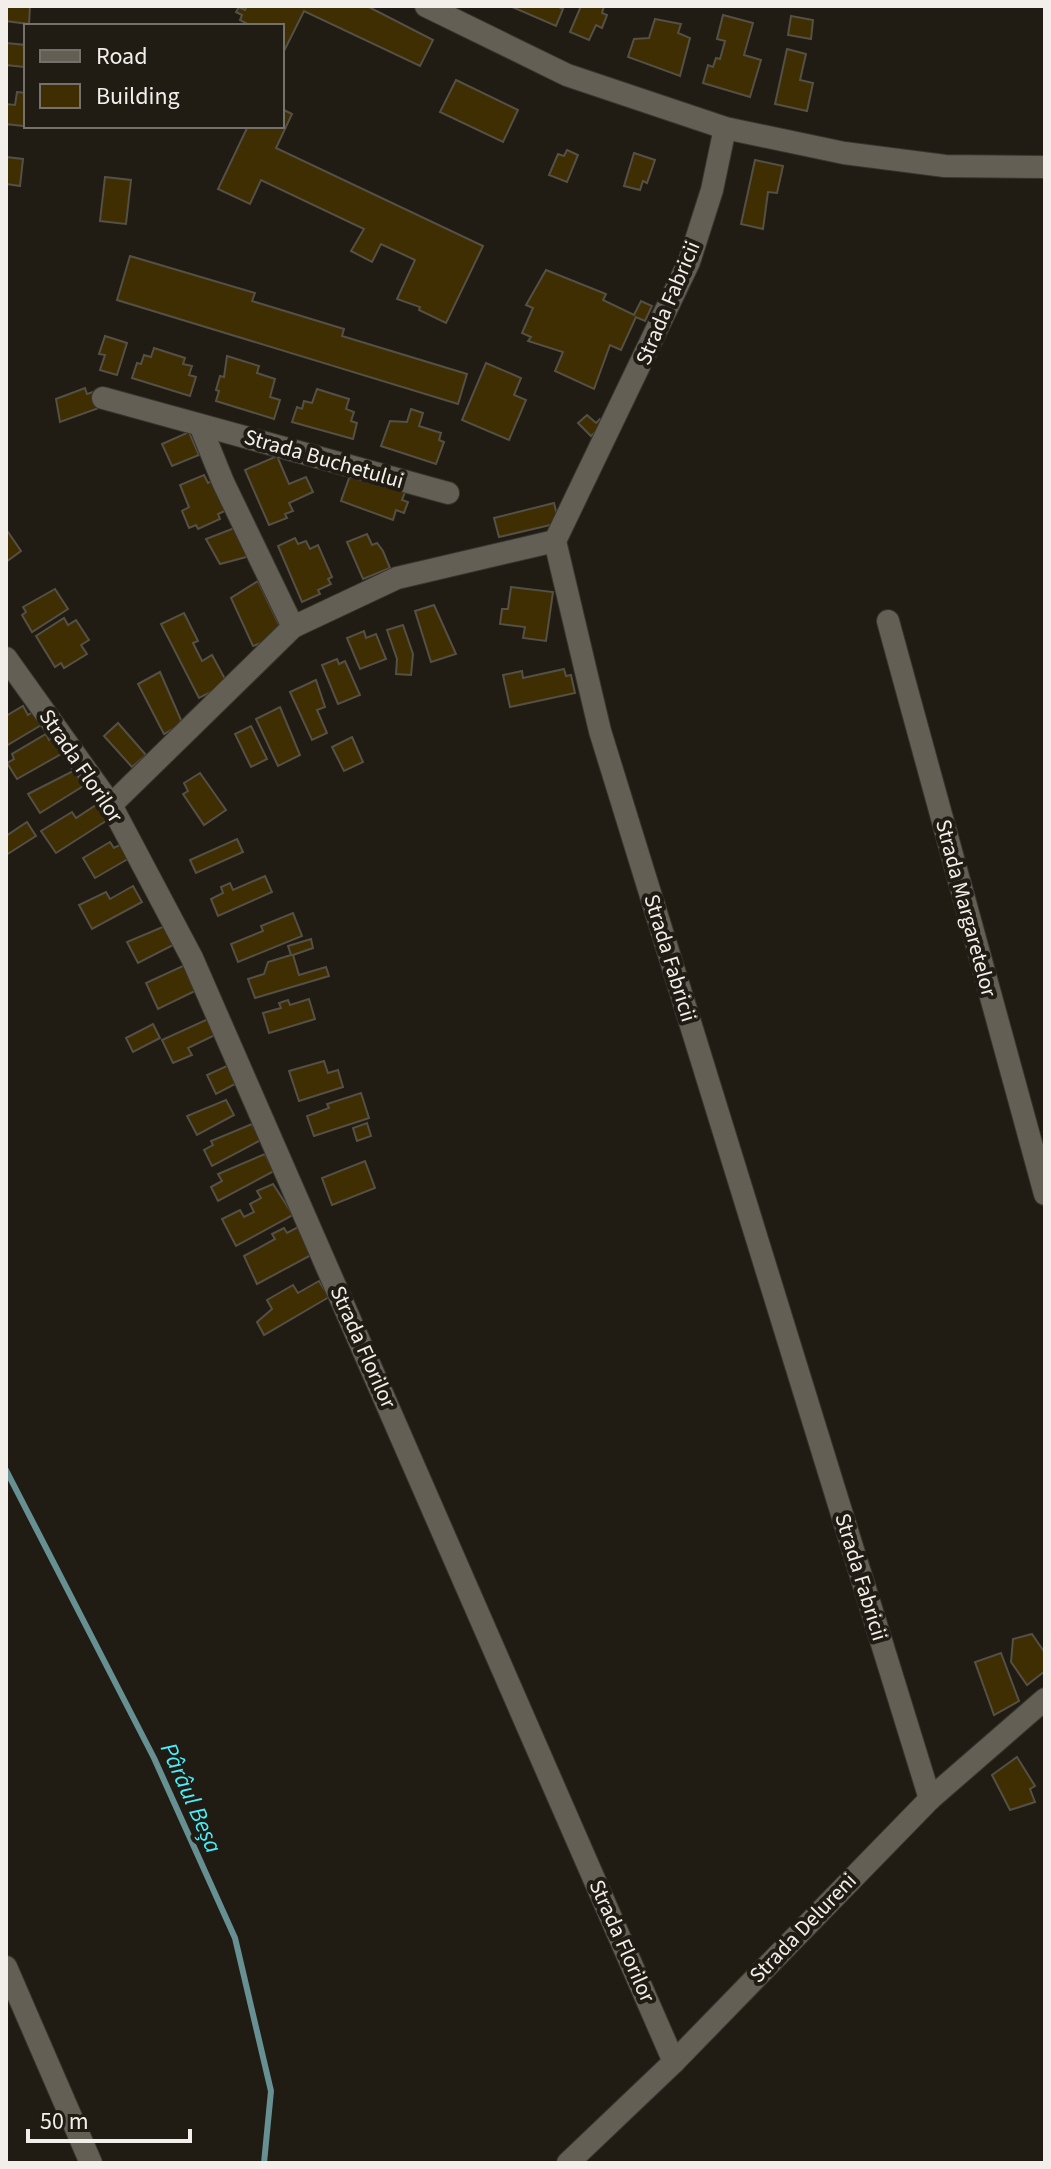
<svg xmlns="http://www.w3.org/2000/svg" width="1051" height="2169" viewBox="0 0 1051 2169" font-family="'Source Sans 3',sans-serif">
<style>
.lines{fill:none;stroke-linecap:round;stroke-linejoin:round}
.stream{stroke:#669091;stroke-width:6}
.building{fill:#3e2e01;stroke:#545046;stroke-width:2}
.minor-casing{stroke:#383530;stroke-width:24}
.secondary-casing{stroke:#383530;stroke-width:24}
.minor{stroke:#635f55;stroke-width:22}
.secondary{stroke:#635f55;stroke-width:22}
.labels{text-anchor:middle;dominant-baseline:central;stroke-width:8;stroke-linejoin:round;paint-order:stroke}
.street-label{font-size:22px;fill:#f2efea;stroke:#201c14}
.water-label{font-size:24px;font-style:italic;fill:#48f0fc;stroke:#201c14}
</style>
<rect width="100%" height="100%" fill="#201c14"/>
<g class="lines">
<polyline class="stream" points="6,1470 154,1758 235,1938 271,2091 264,2163"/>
</g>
<g class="building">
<polygon points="6,6 30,6 29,24 6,21"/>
<polygon points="247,6 367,6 433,40 420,66 304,11 282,55 282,26 251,26 240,20 242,15 236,12 239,7 245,10"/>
<polygon points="510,6 557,6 563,9 556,26"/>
<polygon points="581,6 604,6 602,13 607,15 602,28 596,25 589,40 570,32"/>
<polygon points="723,15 753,23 744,55 761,60 750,97 703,83 708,65 713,67 716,58 720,59 725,41 717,39"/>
<polygon points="791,16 813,20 811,39 788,35"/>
<polygon points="655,19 681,24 678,33 690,38 680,76 628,57 634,39 649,38"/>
<polygon points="6,43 26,45 24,67 6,65"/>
<polygon points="787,49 806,54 800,80 813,83 807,111 775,104"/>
<polygon points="456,80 518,110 503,142 440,112"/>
<polygon points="17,92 26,93 26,126 32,127 6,124 6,104 15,105"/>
<polygon points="282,109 292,114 276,148 483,246 446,323 419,310 420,307 397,299 415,260 381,244 372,262 351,251 364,229 261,180 250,204 218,189 248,126 282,126"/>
<polygon points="567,150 578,155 567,182 549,175 558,154 564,156"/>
<polygon points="634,153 655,160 647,183 643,181 640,190 624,186"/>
<polygon points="6,157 23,159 20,186 6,184"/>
<polygon points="755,160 783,166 777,193 768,192 763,229 741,224"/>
<polygon points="105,177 131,180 126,224 100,221"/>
<polygon points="130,256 255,293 252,301 344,329 342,336 467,374 458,404 117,300"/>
<polygon points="546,270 606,294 603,300 634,315 641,301 652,306 645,321 636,317 621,350 610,345 594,389 555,371 563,352 528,341 531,337 522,333 533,308 526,305"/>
<polygon points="105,336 127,343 117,375 100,370 105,355 99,354"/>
<polygon points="154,348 185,358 183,364 192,366 189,375 196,377 190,396 132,378 137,363 141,364 144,355 151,357"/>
<polygon points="227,356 259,366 257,373 275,379 270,397 280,400 274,419 216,401 219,391 216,390 220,376 224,377"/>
<polygon points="486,363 521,378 514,395 526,400 509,440 462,420"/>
<polygon points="85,388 87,394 93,392 99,408 60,422 56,399"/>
<polygon points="317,389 349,399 346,409 354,412 351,421 357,423 353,439 292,422 297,407 302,409 304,401 312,403"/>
<polygon points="411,409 423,413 419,426 441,433 439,440 444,442 436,464 381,446 390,421 407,422"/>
<polygon points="587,415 596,423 600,419 604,424 591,436 578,423"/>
<polygon points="189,432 199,455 172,466 162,444"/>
<polygon points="277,456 289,484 306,477 313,492 289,503 293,511 285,514 287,518 269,525 245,470"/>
<polygon points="352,470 407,487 402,500 408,502 404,513 396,510 393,520 341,501"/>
<polygon points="204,475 208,483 214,480 227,510 218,514 220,519 198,529 196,525 189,528 182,511 189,507 180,485"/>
<polygon points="554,503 559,523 499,537 494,518"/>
<polygon points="237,527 250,556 220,564 206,539"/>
<polygon points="6,529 21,551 6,562"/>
<polygon points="367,534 372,545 377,543 383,551 390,568 363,579 347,542"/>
<polygon points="295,538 298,544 306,541 310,549 318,545 332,577 328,579 331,584 318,590 320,594 302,602 278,546"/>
<polygon points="258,581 284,635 253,646 231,598"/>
<polygon points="511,587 553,592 546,641 523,638 525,627 500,624 502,609 508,609"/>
<polygon points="55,589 68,609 32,632 22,615 26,612 23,607"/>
<polygon points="434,605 456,654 431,662 415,611"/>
<polygon points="184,613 198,641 193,643 202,661 212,655 225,679 225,685 199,698 161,624"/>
<polygon points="64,618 68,625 76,620 89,640 81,645 87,654 64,668 61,663 55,667 36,636"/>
<polygon points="403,625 413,654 411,675 396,674 397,659 387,630"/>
<polygon points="364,631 366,638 376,634 386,659 360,669 347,638"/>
<polygon points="337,659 339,664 345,661 360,695 338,704 322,665"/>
<polygon points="564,669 566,676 571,675 575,693 510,707 503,675 522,671 523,678"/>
<polygon points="160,672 181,720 178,726 164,734 138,684"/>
<polygon points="316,680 325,707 317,710 327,733 312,740 290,692"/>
<polygon points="23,706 28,715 35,710 43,724 6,746 6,716"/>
<polygon points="280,707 300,755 278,766 256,719"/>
<polygon points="118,723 146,755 132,767 104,736"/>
<polygon points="251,726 267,759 251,767 235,734"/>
<polygon points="46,734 49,740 54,738 63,753 17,779 7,763 14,759 12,754"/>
<polygon points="352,737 363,762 344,771 332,747"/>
<polygon points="75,770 85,785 40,813 28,794"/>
<polygon points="200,773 226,810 204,825 183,794 188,791 184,783"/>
<polygon points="99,803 109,819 56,853 41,831 72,812 76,818"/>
<polygon points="27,822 36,836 6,855 6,836"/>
<polygon points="237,839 243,852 196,873 190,860"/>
<polygon points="110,842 114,848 125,842 133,856 95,878 83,858"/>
<polygon points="265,876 272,892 218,916 211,899 223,893 221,887 230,883 233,890"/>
<polygon points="133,886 142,902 92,929 79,905 106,892 110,899"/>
<polygon points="293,913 302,936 238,962 231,944 263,931 261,926"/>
<polygon points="165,926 175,944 138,963 127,942"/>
<polygon points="311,939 313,948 293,955 299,975 326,967 329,976 255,998 248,979 264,974 268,962 291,955 288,946"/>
<polygon points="185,965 197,990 158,1009 146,983"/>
<polygon points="309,999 315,1019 269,1033 263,1013 281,1008 279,1003 288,1000 290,1005"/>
<polygon points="208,1019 215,1035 188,1048 192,1055 173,1063 162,1040"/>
<polygon points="153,1024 160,1038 133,1052 126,1038"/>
<polygon points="324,1061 328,1073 338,1070 343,1087 299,1101 289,1071"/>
<polygon points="229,1065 237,1083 216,1094 207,1075"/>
<polygon points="361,1093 369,1118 314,1136 307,1116 329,1108 327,1104"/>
<polygon points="226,1100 234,1115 197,1135 187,1116"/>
<polygon points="367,1123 371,1136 357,1141 353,1128"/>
<polygon points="252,1124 261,1140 212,1166 204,1150 213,1145 211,1141"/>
<polygon points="265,1154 274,1171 218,1201 211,1187 222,1181 218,1174"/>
<polygon points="365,1161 375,1188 332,1205 322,1178"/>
<polygon points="273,1184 293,1215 236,1246 222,1219 240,1210 244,1217 254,1212 250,1204 261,1198 257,1191"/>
<polygon points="298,1227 313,1254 257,1284 244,1256 275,1239 272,1234 284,1228 287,1233"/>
<polygon points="319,1281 329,1297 264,1335 257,1322 272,1309 267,1300 293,1285 298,1293"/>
<polygon points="1032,1634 1045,1653 1045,1671 1027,1685 1011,1662 1013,1639"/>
<polygon points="1001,1653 1019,1701 994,1715 975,1662"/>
<polygon points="1017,1757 1035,1786 1030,1789 1035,1802 1010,1810 992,1775"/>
</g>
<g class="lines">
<g class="minor-casing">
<g id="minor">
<polyline points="725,128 712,190 689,262 555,541 600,731 930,1799"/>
<polyline points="103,398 448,493"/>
<polyline points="200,425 223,482 293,627"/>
<polyline points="888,621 1045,1194"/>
<polyline points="6,658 111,805 192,958 674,2062"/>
<polyline points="111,805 293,627 397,578 555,541"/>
<polyline points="6,1967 91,2163"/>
<polyline points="568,2163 674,2062 930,1799 1045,1699"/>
</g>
</g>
<g class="secondary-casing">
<polyline id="secondary" points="426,6 567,75 725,128 844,153 945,166 1045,167"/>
</g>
<use href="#minor" class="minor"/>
<use href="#secondary" class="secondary"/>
</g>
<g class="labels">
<g class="street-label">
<text transform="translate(668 303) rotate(-67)">Strada Fabricii</text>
<text transform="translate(324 459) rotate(16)">Strada Buchetului</text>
<text transform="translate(81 766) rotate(56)">Strada Florilor</text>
<text transform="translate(966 908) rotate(75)">Strada Margaretelor</text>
<text transform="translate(670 958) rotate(73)">Strada Fabricii</text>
<text transform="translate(363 1347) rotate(66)">Strada Florilor</text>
<text transform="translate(861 1577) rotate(73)">Strada Fabricii</text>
<text transform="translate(803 1928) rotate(-46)">Strada Delureni</text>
<text transform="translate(622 1941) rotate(66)">Strada Florilor</text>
</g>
<g class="water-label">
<text transform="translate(191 1798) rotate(66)">Pârâul Beșa</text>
</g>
</g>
<rect width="1051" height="2169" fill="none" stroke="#f2efea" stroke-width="16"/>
<rect x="24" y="24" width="260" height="104" fill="#201c14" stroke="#74706a" stroke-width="2"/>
<rect x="40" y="50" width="40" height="12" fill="#635f55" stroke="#74706a" stroke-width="2"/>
<text x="96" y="64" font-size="24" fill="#f2efea">Road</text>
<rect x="40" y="84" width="40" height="24" fill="#3e2e01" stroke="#74706a" stroke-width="2"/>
<text x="96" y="104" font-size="24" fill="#f2efea">Building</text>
<path d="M28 2129v12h162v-12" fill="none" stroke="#f2efea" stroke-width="4"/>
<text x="40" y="2129" font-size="24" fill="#f2efea" stroke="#201c14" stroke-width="6" paint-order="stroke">50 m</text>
</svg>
